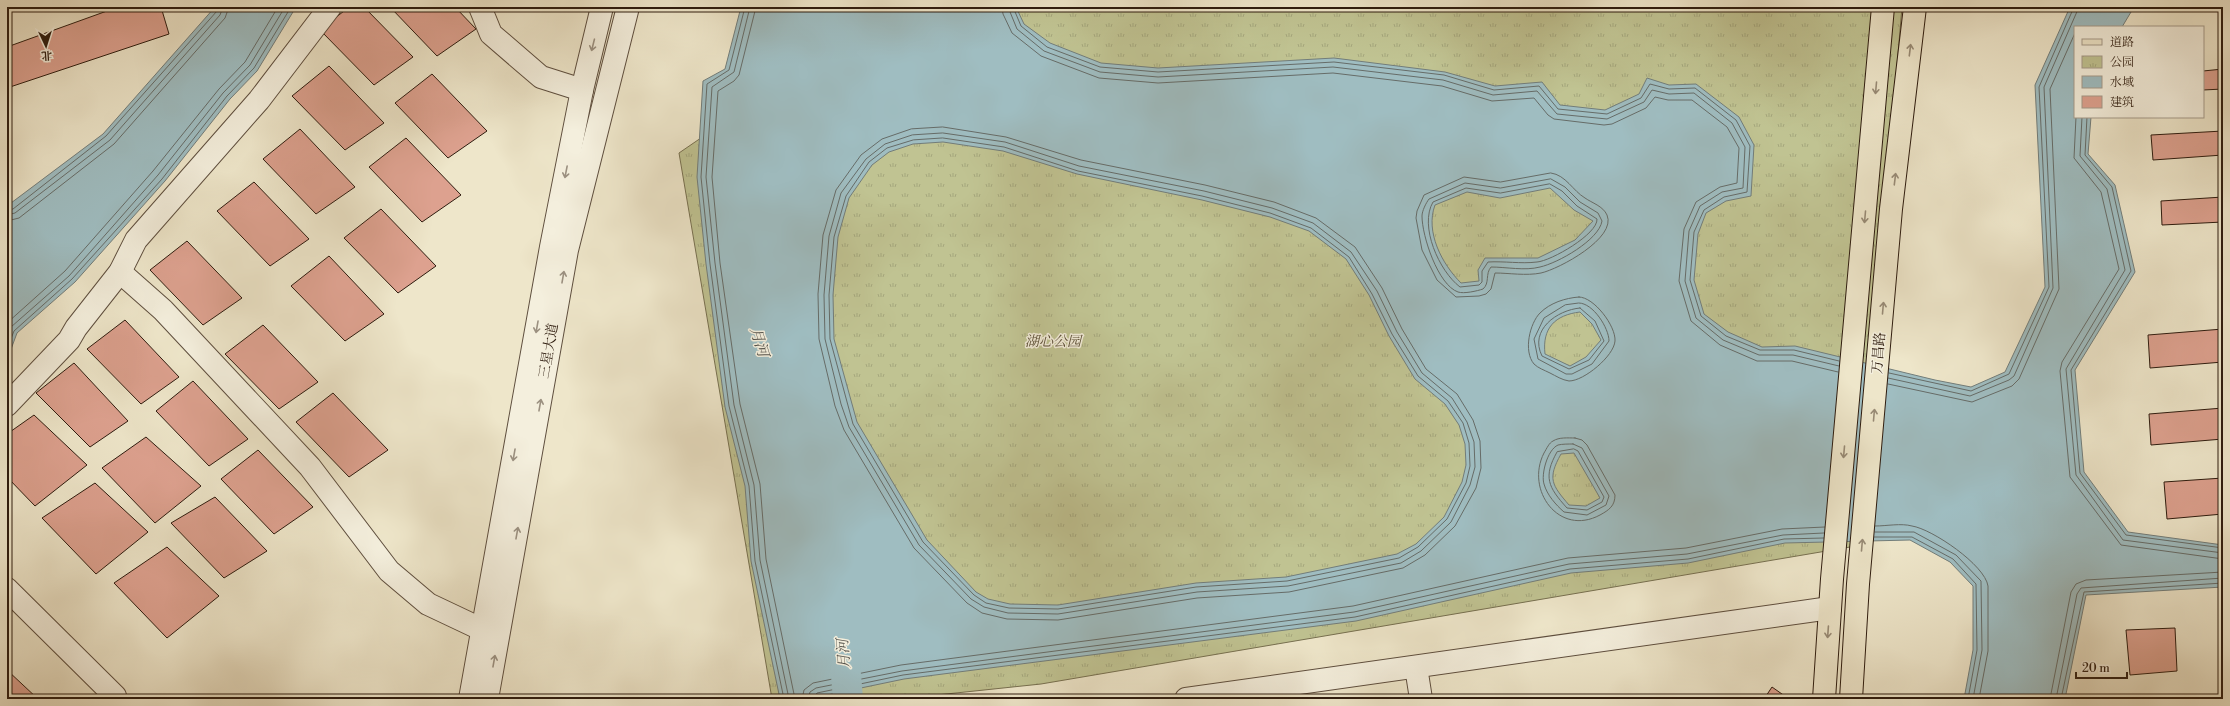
<svg xmlns="http://www.w3.org/2000/svg" width="2230" height="706" viewBox="0 0 2230 706" font-family="'Libre Bodoni','Noto Serif SC',serif">
<style>
.park{fill:url(#park-tufts);stroke:#777050}
.water{fill:#9fbdc1;stroke:#727d7a;fill-rule:evenodd}
.lines{fill:none;stroke-linecap:round;stroke-linejoin:round}
.shore{stroke:#666c68;stroke-width:1}
.river{stroke:#9fbdc1;stroke-width:30}
.building{fill:#dda18f;stroke:#2e1c0f}
.minor-casing{stroke:#5e4e3e;stroke-width:24}
.major-casing{stroke:#2e1c0f;stroke-width:24}
.minor{stroke:#f4efdd;stroke-width:22}
.major{stroke:#eee6ca;stroke-width:22}
.oneway{stroke:#9b9080}
.oneway2{stroke:#988b76}
.labels{text-anchor:middle;dominant-baseline:central;stroke-width:3;stroke-linejoin:round;paint-order:stroke}
.park-label{font-size:14px;font-style:italic;fill:#5a4e36;stroke:#f4efdd}
.street-label{font-size:14px;fill:#2e1c0f;stroke:#f4efdd}
.water-label{font-size:15px;font-style:italic;fill:#56544d;stroke:#f4efdd}
</style>
<defs>
<pattern id="park-tufts" width="24" height="20" patternUnits="userSpaceOnUse"><rect width="24" height="20" fill="#c0c392"/><path d="M3 7l-1-3M5 7V3M7 7l1-3M15 17l-1-3M17 17v-4M19 17l1-3" fill="none" stroke="#a5a77d"/></pattern>
</defs>
<rect width="100%" height="100%" fill="#eee6ca"/>
<filter id="stains"><feTurbulence type="fractalNoise" baseFrequency=".005" numOctaves="4"/><feColorMatrix values="0 0 0 0 .2 0 0 0 0 .09 0 0 0 0 .02 0 0 0 .5 -.17"/></filter>
<radialGradient id="worn" r=".72"><stop offset=".6" stop-color="#630" stop-opacity="0"/><stop offset="1" stop-color="#630" stop-opacity=".3"/></radialGradient>
<polygon class="park" points="892,7 1902,7 1856,546 1041,684 899,699 772,699 679,153"/>
<g class="water">
<polygon points="215,7 296,7 257,71 230,99 165,181 75,282 17,333 7,360 7,206 103,134"/>
<path d="M741,7H1016L1024,24L1050,43L1101,63L1158,68L1334,58L1445,72L1495,86L1542,82L1560,105L1605,110L1639,94L1647,78L1669,85L1696,84L1739,117L1754,145L1751,196L1726,201L1706,213L1698,234L1694,280L1704,314L1728,332L1762,347L1795,346L1935,380L1971,387L2005,372L2045,287L2035,85L2070,7H2134L2122,27H2075V117H2091L2088,154L2115,185L2135,272L2075,370L2084,472L2128,532L2223,545V587L2086,595L2065,699H1964L1973,650V586L1950,562L1910,540L1785,543L1688,563L1571,573L1356,621L904,679L808,699H780L751,561L745,486L725,407L706,264L697,177L703,81L725,69ZM943,142L1003,151L1077,174L1202,200L1270,217L1309,231L1346,259L1369,295L1389,336L1415,379L1445,404L1459,425L1465,444L1466,465L1462,482L1444,517L1416,544L1397,554L1286,577L1196,583L1058,605L1010,604L988,599L976,592L927,540L857,422L834,339L833,295L838,237L849,198L872,165L889,152L913,144ZM1550,188L1574,210L1593,221L1575,240L1538,258H1485L1478,270L1479,281L1461,283C1442,264 1425,232 1435,205L1467,192L1500,198ZM1580,312L1592,324L1601,340L1586,357L1570,366L1545,354C1542,328 1555,315 1580,312ZM1574,453L1600,498L1586,506L1569,505C1552,485 1547,479 1561,454Z"/>
</g>
<g class="lines">
<g class="shore">
<polyline points="745,7 729,70 707,84 701,177 710,264 729,406 749,486 755,561 784,699"/>
<polyline points="750,7 734,72 712,87 706,177 715,263 734,405 754,485 760,560 789,699"/>
<polyline points="756,7 739,75 734,81 718,91 712,177 720,263 740,404 760,484 766,559 795,699"/>
<polyline points="1002,7 1003,14 1012,33 1041,56 1099,78 1158,83 1333,73 1442,86 1492,101 1534,98 1548,115 1554,119 1604,125 1612,124 1646,108 1655,97 1668,100 1692,100 1727,127 1739,148 1737,183 1720,187 1696,202 1684,229 1679,281 1691,321 1720,345 1757,361 1792,361 1838,372"/>
<polyline points="1008,7 1017,29 1044,51 1100,72 1158,77 1333,67 1443,80 1493,95 1537,91 1557,114 1607,119 1644,102 1652,90 1669,94 1694,93 1732,123 1745,147 1743,188 1722,192 1700,206 1689,231 1685,281 1696,318 1723,340 1759,355 1793,355 1839,366"/>
<polyline points="1013,7 1021,26 1047,47 1100,67 1158,72 1334,62 1444,75 1494,90 1539,86 1558,109 1607,114 1641,98 1650,84 1669,89 1695,88 1736,120 1750,146 1747,192 1724,197 1704,210 1694,232 1690,280 1701,316 1726,336 1760,350 1794,350 1839,361"/>
<polyline points="2076,117 2074,158 2101,192 2119,269 2062,362 2060,371 2070,477 2121,545 2223,559"/>
<polyline points="2082,117 2080,156 2107,189 2125,270 2066,369 2076,475 2123,540 2223,553"/>
<polyline points="2087,117 2085,155 2112,187 2131,271 2071,370 2080,473 2126,535 2223,548"/>
<polygon points="943,127 1006,137 1081,160 1205,185 1274,202 1316,218 1355,247 1382,288 1402,329 1426,369 1457,394 1473,420 1480,441 1481,468 1476,488 1455,526 1425,555 1403,568 1289,592 1197,598 1058,620 1007,619 982,613 967,603 914,548 844,430 835,406 819,339 818,294 823,235 836,190 861,155 882,139 911,129"/>
<polygon points="943,133 1005,142 1079,166 1204,191 1272,208 1313,223 1351,252 1377,291 1397,332 1422,373 1452,398 1467,422 1474,442 1475,467 1470,485 1451,522 1421,551 1401,563 1288,586 1197,592 1058,614 1008,613 984,607 971,599 919,545 849,427 841,404 825,339 824,295 829,236 841,193 866,159 885,144 912,135"/>
<polygon points="943,138 1004,147 1078,171 1202,196 1270,213 1311,228 1349,257 1372,294 1392,334 1418,376 1448,401 1463,423 1469,443 1470,466 1466,483 1447,519 1418,547 1399,558 1287,581 1196,587 1058,609 1009,608 986,603 974,595 923,542 853,424 830,339 829,295 834,237 846,196 869,162 887,148 913,140"/>
<path d="M1551,173C1566,175 1573,191 1585,198C1592,203 1603,206 1607,215C1617,238 1559,269 1541,273C1526,276 1509,273 1495,273L1491,289L1486,294L1479,296L1456,297L1437,280L1422,250L1416,218L1417,211L1424,195L1464,177L1500,182Z"/>
<path d="M1551,179L1565,187L1580,202L1598,213L1602,221C1599,240 1558,263 1540,267C1525,271 1506,267 1491,267C1485,274 1490,283 1483,289C1477,291 1464,294 1458,292C1438,285 1422,236 1422,216C1422,211 1426,203 1429,199L1465,183L1500,188Z"/>
<path d="M1550,184L1562,191L1577,206L1597,219C1598,234 1551,261 1537,262C1521,264 1504,261 1488,262L1482,271V282L1479,285L1460,287C1439,271 1419,226 1433,202L1466,188L1500,193Z"/>
<polyline points="7,210 13,209 106,136 217,11 218,7"/>
<polyline points="7,215 15,213 110,140 220,15 223,7"/>
<polyline points="7,221 19,218 114,144 225,18 229,7"/>
<path d="M1579,297C1594,297 1616,326 1615,341C1614,356 1584,381 1569,381C1562,380 1556,376 1550,373C1544,370 1538,368 1534,364C1523,351 1530,323 1540,313C1550,303 1565,298 1579,297Z"/>
<path d="M1579,303C1593,303 1609,328 1609,341L1592,364L1572,374H1566L1538,359L1534,339L1544,318L1565,305Z"/>
<path d="M1580,308L1595,321L1604,341L1589,360L1569,369L1542,356C1529,330 1557,310 1580,308Z"/>
<polyline points="7,323 65,271 153,171 219,89 245,62 278,7"/>
<polyline points="7,335 11,327 69,276 158,175 223,93 250,65 285,7"/>
<polyline points="7,349 14,331 72,279 162,179 227,96 254,68 291,7"/>
<polyline points="1889,373 1971,391 2009,374 2049,287 2039,87 2074,7"/>
<polyline points="1888,378 1970,396 2009,380 2014,376 2053,288 2044,87 2079,7"/>
<polyline points="1888,384 1972,402 2012,386 2019,379 2059,289 2050,89 2075,33"/>
<path d="M1575,438L1582,440L1587,445L1615,495C1615,506 1609,510 1600,515C1559,537 1525,490 1544,453C1547,448 1549,443 1553,441C1559,437 1568,438 1575,438Z"/>
<path d="M1573,444L1582,448L1609,496L1606,505L1587,515L1564,512C1556,505 1547,495 1544,484C1541,475 1547,450 1558,445C1562,444 1568,444 1573,444Z"/>
<path d="M1574,449L1578,451L1604,497L1602,502L1587,510L1567,508C1548,487 1543,477 1557,452Z"/>
<path d="M1875,526C1887,526 1901,523 1912,526C1932,529 1985,565 1988,586V651L1979,699"/>
<polyline points="1875,532 1914,532 1956,555 1981,581 1982,650 1973,699"/>
<polyline points="1874,537 1912,537 1953,559 1976,584 1977,650 1968,699"/>
<polyline points="802,699 804,690 813,683 901,665 1353,606 1568,558 1686,548 1782,529 1825,527"/>
<polyline points="808,699 810,692 816,688 902,671 1354,612 1569,564 1687,554 1783,535 1824,533"/>
<polyline points="813,699 817,693 903,675 1355,617 1570,569 1688,559 1784,539 1824,538"/>
<polyline points="2050,699 2071,592 2076,584 2086,580 2223,572"/>
<polyline points="2056,699 2077,594 2081,588 2223,578"/>
<polyline points="2061,699 2084,592 2223,583"/>
</g>
<polyline class="river" points="844,651 848,699"/>
</g>
<g class="building">
<polygon points="118,7 161,7 169,34 7,88 7,47"/>
<polygon points="349,7 364,7 413,57 374,85 320,30"/>
<polygon points="390,7 455,7 476,29 437,56"/>
<polygon points="329,66 384,123 345,150 292,96"/>
<polygon points="2223,69 2223,89 2203,90 2203,71"/>
<polygon points="432,74 487,131 448,158 395,103"/>
<polygon points="300,129 355,187 316,214 263,159"/>
<polygon points="2223,131 2223,155 2153,160 2151,135"/>
<polygon points="406,138 461,195 422,222 369,167"/>
<polygon points="254,182 309,239 270,266 217,211"/>
<polygon points="2223,197 2223,222 2162,225 2161,201"/>
<polygon points="381,209 436,266 398,293 344,238"/>
<polygon points="187,241 242,298 203,325 150,270"/>
<polygon points="329,256 384,314 345,341 291,286"/>
<polygon points="125,320 179,377 141,404 87,349"/>
<polygon points="263,325 318,382 279,409 225,354"/>
<polygon points="2223,329 2223,362 2150,368 2148,335"/>
<polygon points="74,363 128,421 90,447 36,393"/>
<polygon points="193,381 248,439 209,466 156,411"/>
<polygon points="333,393 388,450 349,477 296,422"/>
<polygon points="2223,408 2223,439 2151,445 2149,414"/>
<polygon points="34,415 87,465 35,506 7,477 7,434"/>
<polygon points="146,437 201,486 155,523 102,468"/>
<polygon points="258,450 313,507 274,534 221,479"/>
<polygon points="2223,478 2223,514 2167,519 2164,482"/>
<polygon points="95,483 148,532 96,574 42,518"/>
<polygon points="215,497 267,551 224,578 171,523"/>
<polygon points="167,547 219,596 167,638 114,583"/>
<polygon points="2175,628 2177,671 2130,675 2126,630"/>
<polygon points="7,670 38,699 7,699"/>
<polygon points="1772,687 1789,699 1764,699"/>
</g>
<g class="lines">
<g class="minor-casing">
<g id="minor">
<polyline points="480,7 491,34 541,77 582,90"/>
<polyline points="120,272 163,310 310,467 389,571 428,604 483,630"/>
<polyline points="7,405 69,340 76,328 120,272 136,240 259,100 330,7"/>
<polyline points="7,589 115,696"/>
<polyline points="1416,667 1421,699"/>
<polyline points="470,699 551,247 582,90 602,7"/>
<polyline points="487,699 567,250 628,7"/>
<polyline points="1186,699 1830,608"/>
</g>
</g>
<g class="major-casing">
<g id="major">
<polyline points="1824,699 1832,579 1883,7"/>
<polyline points="1851,699 1858,584 1891,209 1915,7"/>
</g>
</g>
<use href="#minor" class="minor"/>
<use href="#major" class="major"/>
</g>
<defs><path id="oneway-shaft" d="M-6 0H5M1.5-3L5.5 0L1.5 3" fill="none" stroke-width="1.6" stroke-linecap="round" stroke-linejoin="round"/></defs>
<g class="oneway">
<use href="#oneway-shaft" transform="translate(593 45) rotate(104)"/>
<use href="#oneway-shaft" transform="translate(566 172) rotate(101)"/>
<use href="#oneway-shaft" transform="translate(563 277) rotate(-80)"/>
<use href="#oneway-shaft" transform="translate(537 327) rotate(100)"/>
<use href="#oneway-shaft" transform="translate(540 405) rotate(-80)"/>
<use href="#oneway-shaft" transform="translate(514 455) rotate(100)"/>
<use href="#oneway-shaft" transform="translate(517 533) rotate(-80)"/>
<use href="#oneway-shaft" transform="translate(494 661) rotate(-80)"/>
</g>
<g class="oneway2">
<use href="#oneway-shaft" transform="translate(1910 50) rotate(-83)"/>
<use href="#oneway-shaft" transform="translate(1876 88) rotate(95)"/>
<use href="#oneway-shaft" transform="translate(1895 179) rotate(-83)"/>
<use href="#oneway-shaft" transform="translate(1865 217) rotate(95)"/>
<use href="#oneway-shaft" transform="translate(1883 308) rotate(-85)"/>
<use href="#oneway-shaft" transform="translate(1874 415) rotate(-85)"/>
<use href="#oneway-shaft" transform="translate(1844 452) rotate(95)"/>
<use href="#oneway-shaft" transform="translate(1862 545) rotate(-85)"/>
<use href="#oneway-shaft" transform="translate(1828 632) rotate(94)"/>
</g>
<g class="labels">
<g class="park-label">
<text x="1053" y="342">湖心公园</text>
</g>
<g class="street-label">
<text transform="translate(549 351) rotate(-80)">三星大道</text>
<text transform="translate(1879 353) rotate(-85)">万昌路</text>
</g>
<g class="water-label">
<text transform="translate(759 342) rotate(73)">月河</text>
<text transform="translate(844 654) rotate(-95)">月河</text>
</g>
</g>
<rect width="2230" height="706" fill="none" stroke="#eee6ca" stroke-width="24"/>
<rect x="8" y="8" width="2214" height="690" fill="none" stroke="#2e1c0f" stroke-width="2"/>
<rect x="12" y="12" width="2206" height="682" fill="none" stroke="#2e1c0f"/>
<rect x="2074" y="26" width="130" height="92" fill="#f4efdd" stroke="#a59b8b"/>
<rect x="2082" y="39" width="20" height="6" fill="#eee6ca" stroke="#a59b8b"/>
<text x="2110" y="46" font-size="12" fill="#2e1c0f">道路</text>
<rect x="2082" y="56" width="20" height="12" fill="url(#park-tufts)" stroke="#a59b8b"/>
<text x="2110" y="66" font-size="12" fill="#2e1c0f">公园</text>
<rect x="2082" y="76" width="20" height="12" fill="#9fbdc1" stroke="#a59b8b"/>
<text x="2110" y="86" font-size="12" fill="#2e1c0f">水域</text>
<rect x="2082" y="96" width="20" height="12" fill="#dda18f" stroke="#a59b8b"/>
<text x="2110" y="106" font-size="12" fill="#2e1c0f">建筑</text>
<g transform="translate(46 46) rotate(176)" stroke="#f4efdd" stroke-width="3" paint-order="stroke">
<path d="M0-3L7 15L0 10L-7 15Z" fill="#2e1c0f"/>
<text y="-6" font-size="11" font-weight="bold" text-anchor="middle" fill="#2e1c0f">北</text>
</g>
<path d="M2076 672v6h51v-6" fill="none" stroke="#2e1c0f" stroke-width="2"/>
<text x="2082" y="672" font-size="12" fill="#2e1c0f" stroke="#f4efdd" stroke-width="3" paint-order="stroke">20 m</text>
<rect width="100%" height="100%" filter="url(#stains)"/>
<rect width="100%" height="100%" fill="url(#worn)"/>
</svg>
